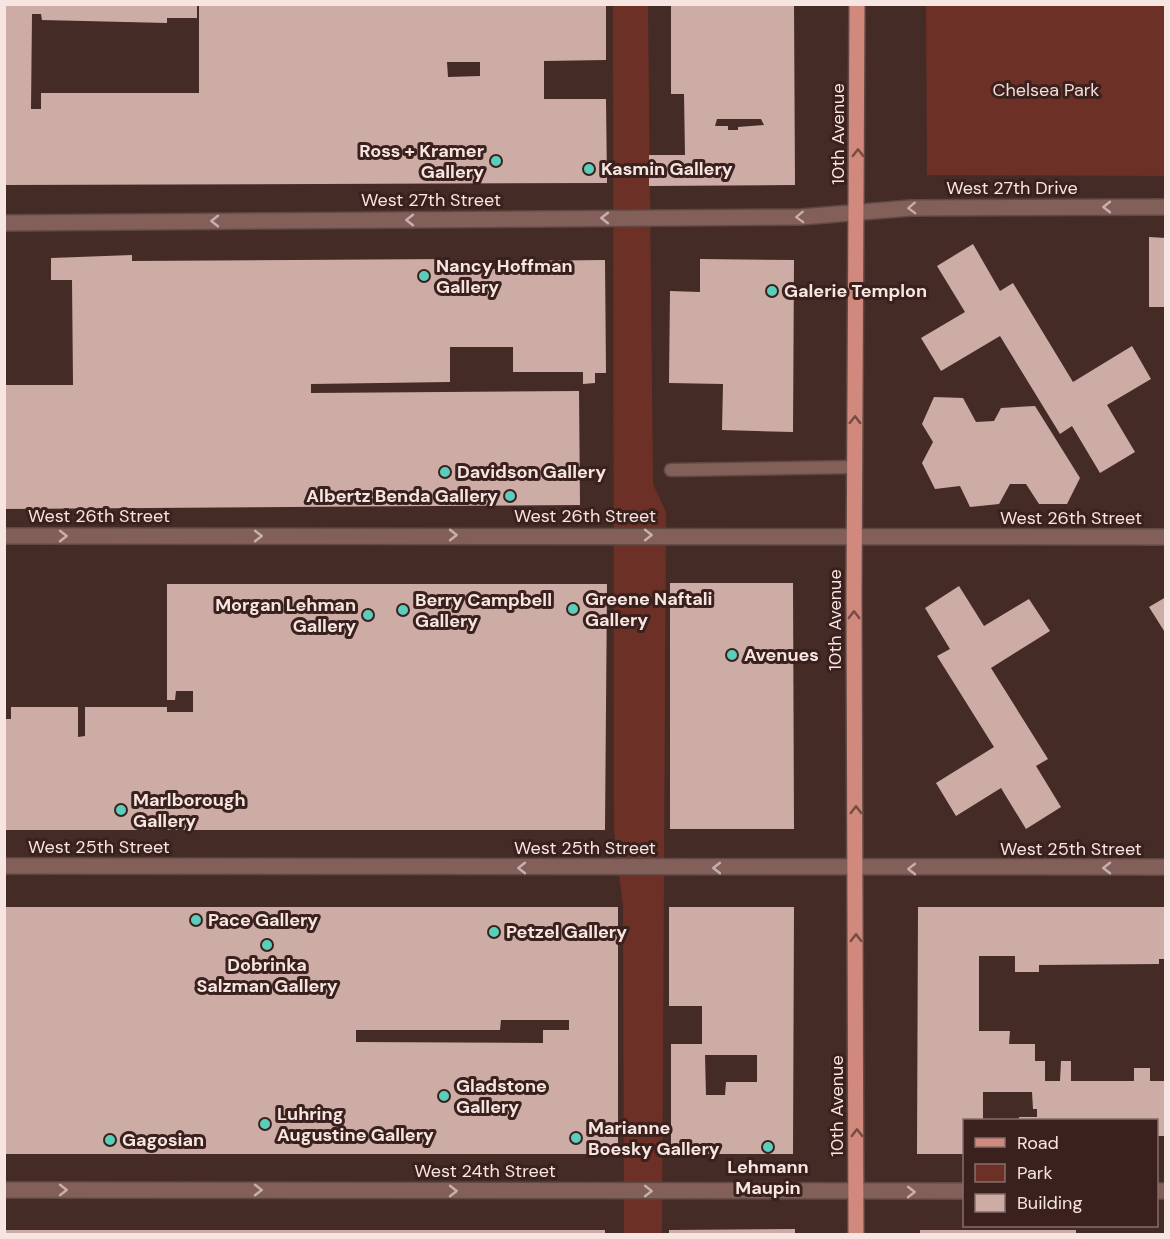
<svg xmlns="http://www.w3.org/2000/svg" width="1170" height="1239" viewBox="0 0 1170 1239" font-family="'DM Sans',sans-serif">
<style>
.green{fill:#6d3026}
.building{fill:#cdaca6;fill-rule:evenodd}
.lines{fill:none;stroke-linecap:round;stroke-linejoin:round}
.lane-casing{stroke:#604944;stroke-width:15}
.street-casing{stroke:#604944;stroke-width:18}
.primary-casing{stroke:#604944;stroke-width:18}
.lane{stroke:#825f59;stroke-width:12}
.street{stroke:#825f59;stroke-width:15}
.primary{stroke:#d0897c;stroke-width:15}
.oneway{stroke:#764b43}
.oneway2{stroke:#c8afab}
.poi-dot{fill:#5bcebb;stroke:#3a211d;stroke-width:2}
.labels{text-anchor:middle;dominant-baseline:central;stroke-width:6;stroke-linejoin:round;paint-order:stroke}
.park-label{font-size:18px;fill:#f4dcd7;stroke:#3a211d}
.street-label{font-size:18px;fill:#f6e5e1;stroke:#3a211d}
.poi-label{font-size:18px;font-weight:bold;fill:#f6e5e1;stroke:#3a211d;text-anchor:start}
</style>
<rect width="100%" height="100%" fill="#442b26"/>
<g class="green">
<polygon points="613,5 648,5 653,484 666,512 662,1234 624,1234 623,906 614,831"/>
<polygon points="926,5 1165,5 1165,176 927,175"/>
</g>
<g class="building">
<path d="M4,4H197V18H167V23L42,20L41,14H32L31,109H41V93H199V4H606V60L544,61V99H606L607,183L4,185ZM447,62H480V76L448,77Z"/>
<path d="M671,4H794L795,185L649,186V155H685L684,94H671ZM717,119H761L764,125L738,127V130H728V126H715Z"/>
<polygon points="1149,237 1166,238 1166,307 1149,307"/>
<polygon points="973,244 1000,291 1013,283 1073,382 1132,346 1151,379 1107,405 1135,452 1100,473 1072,426 1060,434 1000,336 941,371 921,338 965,312 937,266"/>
<polygon points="132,255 132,261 449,259 449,269 512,269 512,261 605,260 606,373 595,373 595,383 583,384 583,372 513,372 513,347 450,347 450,382 311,384 311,393 579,391 580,505 4,509 4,385 73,385 72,280 51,280 51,258"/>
<polygon points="700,259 794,260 793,432 722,430 723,384 669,383 670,291 700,292"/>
<polygon points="934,397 963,398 976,422 994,421 1001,408 1035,406 1080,478 1067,504 1039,504 1026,484 1010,484 999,504 970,507 960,486 935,489 922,463 933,442 922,424"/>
<polygon points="670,583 793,583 794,829 670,829"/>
<polygon points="167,584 607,584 605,830 4,830 4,719 11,719 11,707 78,707 78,737 85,736 85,707 167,707 167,712 193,712 193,691 176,691 175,700 167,700"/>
<polygon points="959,586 984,626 1029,599 1050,631 991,668 1048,759 1036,766 1061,807 1026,829 1001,788 956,816 936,783 994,747 937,656 950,649 925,608"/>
<polygon points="1166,597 1166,634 1149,607"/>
<path d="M4,907H618V1154H4ZM501,1020H569V1030H543V1043L356,1042V1030H500Z"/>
<path d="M669,907H794L793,1154H671V1044H702V1006H669ZM705,1055H757V1082H726L725,1095H706Z"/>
<polygon points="918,907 1166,907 1166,959 1159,959 1159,964 1039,965 1039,972 1015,972 1015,956 979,956 979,1031 1010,1031 1009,1044 1035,1044 1035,1061 1045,1061 1045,1081 1060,1081 1061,1061 1071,1061 1071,1081 1134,1081 1134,1068 1150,1068 1150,1081 1166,1081 1166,1136 1156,1136 1156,1120 1019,1120 1019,1117 1037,1117 1037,1109 1033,1109 1032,1092 983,1092 983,1120 964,1120 964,1154 917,1154"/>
<polygon points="795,1229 795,1234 669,1234 669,1230"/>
<rect x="4" y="1230" width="601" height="4"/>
<rect x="920" y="1230" width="156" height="4"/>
</g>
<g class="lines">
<g class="lane-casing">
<polyline id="lane" points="671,470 855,467"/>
</g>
<g class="street-casing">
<g id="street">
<polyline points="4,223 801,217 911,208 1166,207"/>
<polyline points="4,536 1166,537"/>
<polyline points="4,866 1166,867"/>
<polyline points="4,1190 964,1191"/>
<polyline points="1156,1191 1166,1191"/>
</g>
</g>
<g class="primary-casing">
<polyline id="primary" points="856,1234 854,595 857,4"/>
</g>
<use href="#lane" class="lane"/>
<use href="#street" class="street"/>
<use href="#primary" class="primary"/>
</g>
<defs><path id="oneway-chevron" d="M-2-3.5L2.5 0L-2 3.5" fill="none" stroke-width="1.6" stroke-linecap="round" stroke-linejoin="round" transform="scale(1.5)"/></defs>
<g class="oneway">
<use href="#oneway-chevron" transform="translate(858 153) rotate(-90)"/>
<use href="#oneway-chevron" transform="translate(855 420) rotate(-89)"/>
<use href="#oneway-chevron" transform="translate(854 615) rotate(-90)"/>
<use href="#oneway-chevron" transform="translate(856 810) rotate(-90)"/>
<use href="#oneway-chevron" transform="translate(856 938) rotate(-90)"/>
<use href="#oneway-chevron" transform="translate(857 1133) rotate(-90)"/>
</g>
<g class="oneway2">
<use href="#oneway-chevron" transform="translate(1107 207) rotate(180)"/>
<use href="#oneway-chevron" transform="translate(912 208) rotate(178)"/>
<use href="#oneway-chevron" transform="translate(800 217) rotate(178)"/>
<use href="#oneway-chevron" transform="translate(605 218) rotate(180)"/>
<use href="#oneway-chevron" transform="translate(410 220) rotate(180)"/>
<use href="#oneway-chevron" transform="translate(215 221) rotate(180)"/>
<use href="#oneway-chevron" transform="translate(453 535)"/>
<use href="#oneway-chevron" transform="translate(648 535)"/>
<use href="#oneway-chevron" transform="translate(63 536)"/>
<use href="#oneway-chevron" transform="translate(258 536)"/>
<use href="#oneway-chevron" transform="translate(522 868) rotate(-180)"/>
<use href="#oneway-chevron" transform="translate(717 868) rotate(-180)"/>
<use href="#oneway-chevron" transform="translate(1107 868) rotate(180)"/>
<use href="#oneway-chevron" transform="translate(912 869) rotate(180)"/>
<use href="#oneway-chevron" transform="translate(63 1190)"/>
<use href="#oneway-chevron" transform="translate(258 1190)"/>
<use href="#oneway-chevron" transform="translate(453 1191)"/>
<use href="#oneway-chevron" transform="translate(648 1191)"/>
<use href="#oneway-chevron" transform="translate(911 1192)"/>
</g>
<g class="poi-dot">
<circle cx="496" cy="161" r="6"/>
<circle cx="589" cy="169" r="6"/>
<circle cx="424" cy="276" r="6"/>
<circle cx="772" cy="291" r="6"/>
<circle cx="445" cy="472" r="6"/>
<circle cx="510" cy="496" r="6"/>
<circle cx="573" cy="609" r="6"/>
<circle cx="403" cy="610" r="6"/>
<circle cx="368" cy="615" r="6"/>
<circle cx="732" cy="655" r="6"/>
<circle cx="121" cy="810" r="6"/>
<circle cx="196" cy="920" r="6"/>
<circle cx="494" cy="932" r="6"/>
<circle cx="267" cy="945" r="6"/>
<circle cx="444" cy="1096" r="6"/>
<circle cx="265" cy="1124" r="6"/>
<circle cx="576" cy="1138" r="6"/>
<circle cx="110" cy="1140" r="6"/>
<circle cx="768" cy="1147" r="6"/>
</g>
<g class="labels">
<g class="park-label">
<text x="1046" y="90">Chelsea Park</text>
</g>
<g class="street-label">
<text transform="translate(838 134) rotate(-90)">10th Avenue</text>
<text x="1012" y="188">West 27th Drive</text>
<text x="431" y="200">West 27th Street</text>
<text x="99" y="516">West 26th Street</text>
<text x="585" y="516">West 26th Street</text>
<text x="1071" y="518">West 26th Street</text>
<text transform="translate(835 620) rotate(-90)">10th Avenue</text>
<text x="99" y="847">West 25th Street</text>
<text x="585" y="848">West 25th Street</text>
<text x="1071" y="849">West 25th Street</text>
<text transform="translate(837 1106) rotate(-90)">10th Avenue</text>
<text x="485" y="1171">West 24th Street</text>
</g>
<g class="poi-label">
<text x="484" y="151" text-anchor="end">Ross + Kramer<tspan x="484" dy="21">Gallery</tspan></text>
<text x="601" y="169">Kasmin Gallery</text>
<text x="436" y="266">Nancy Hoffman<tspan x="436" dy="21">Gallery</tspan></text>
<text x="784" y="291">Galerie Templon</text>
<text x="457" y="472">Davidson Gallery</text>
<text x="498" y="496" text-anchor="end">Albertz Benda Gallery</text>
<text x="585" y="599">Greene Naftali<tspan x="585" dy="21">Gallery</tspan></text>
<text x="415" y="600">Berry Campbell<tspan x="415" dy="21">Gallery</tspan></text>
<text x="356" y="605" text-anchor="end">Morgan Lehman<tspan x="356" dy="21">Gallery</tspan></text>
<text x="744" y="655">Avenues</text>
<text x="133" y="800">Marlborough<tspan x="133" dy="21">Gallery</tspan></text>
<text x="208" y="920">Pace Gallery</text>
<text x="506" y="932">Petzel Gallery</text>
<text x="267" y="965" text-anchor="middle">Dobrinka<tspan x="267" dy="21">Salzman Gallery</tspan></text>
<text x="456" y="1086">Gladstone<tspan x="456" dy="21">Gallery</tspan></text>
<text x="277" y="1114">Luhring<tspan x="277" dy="21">Augustine Gallery</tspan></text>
<text x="588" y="1128">Marianne<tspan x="588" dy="21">Boesky Gallery</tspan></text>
<text x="122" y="1140">Gagosian</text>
<text x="768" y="1167" text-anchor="middle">Lehmann<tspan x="768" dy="21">Maupin</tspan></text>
</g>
</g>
<rect width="1170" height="1239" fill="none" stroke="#f6e5e1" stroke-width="12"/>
<rect x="963" y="1119" width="195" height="108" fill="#3a211d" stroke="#856f6b" stroke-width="1.5"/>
<rect x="975" y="1138" width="30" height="9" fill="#d0897c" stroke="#856f6b" stroke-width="1.5"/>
<text x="1017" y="1149" font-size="18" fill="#f6e5e1">Road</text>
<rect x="975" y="1164" width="30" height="18" fill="#6d3026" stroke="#856f6b" stroke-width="1.5"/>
<text x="1017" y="1179" font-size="18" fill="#f6e5e1">Park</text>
<rect x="975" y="1194" width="30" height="18" fill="#cdaca6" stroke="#856f6b" stroke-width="1.5"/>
<text x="1017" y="1209" font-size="18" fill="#f6e5e1">Building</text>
</svg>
